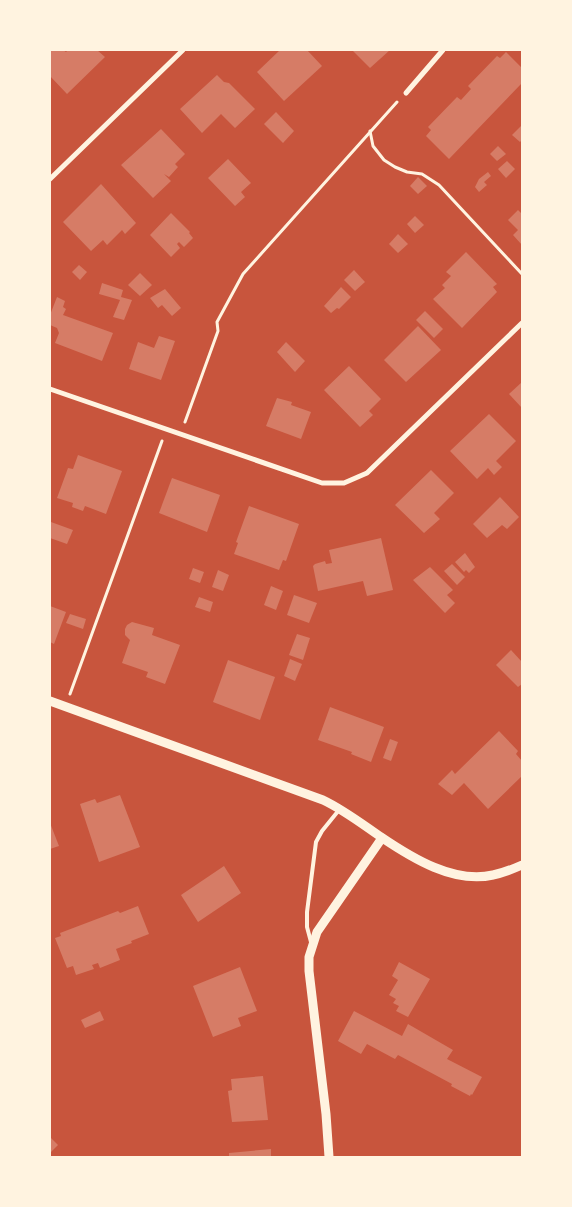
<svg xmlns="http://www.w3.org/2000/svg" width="572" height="1207" viewBox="0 0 572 1207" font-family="Manrope,sans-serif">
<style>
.building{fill:#d67c66}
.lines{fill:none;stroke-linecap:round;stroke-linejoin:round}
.path{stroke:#fff3e0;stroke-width:3}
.service{stroke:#fff3e0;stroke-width:4}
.minor{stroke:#fff3e0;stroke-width:5}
.tertiary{stroke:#fff3e0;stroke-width:9}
</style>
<rect width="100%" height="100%" fill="#c8553d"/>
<g class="building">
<polygon points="50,50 63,50 66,52 68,50 97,50 105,57 67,94 50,76"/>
<polygon points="280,50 307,50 322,66 284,101 257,72"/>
<polygon points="352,50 390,50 370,68"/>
<polygon points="506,52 522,68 522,83 449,159 426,136 431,130 428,127 457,97 461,100 471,89 468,86 497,56 500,58"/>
<polygon points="217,75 224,82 229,83 255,109 235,128 221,114 202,133 180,109"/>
<polygon points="276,112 294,131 283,143 264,124"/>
<polygon points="522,125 522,140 520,142 512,135"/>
<polygon points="161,129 185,154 175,164 178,167 169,177 164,174 171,181 153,198 121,165"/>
<polygon points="498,146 506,154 497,161 490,154"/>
<polygon points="228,159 251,183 241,192 245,197 235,206 208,178"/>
<polygon points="507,161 515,169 506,178 498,169"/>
<polygon points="488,172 491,176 484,182 487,185 479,192 475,187 479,179"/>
<polygon points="418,177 427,186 418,194 410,186"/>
<polygon points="101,184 136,223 125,234 122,230 107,245 103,240 91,251 63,222"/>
<polygon points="518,210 522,214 522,245 513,235 518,230 508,220"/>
<polygon points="171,213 190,232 189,233 193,238 184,247 179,242 177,244 180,248 171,257 150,235"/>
<polygon points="415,216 424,225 415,233 407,224"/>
<polygon points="398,234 408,244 398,253 389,244"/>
<polygon points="466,252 497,284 493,287 497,292 462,328 433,299 445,288 442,285 451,276 446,272"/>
<polygon points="79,265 87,272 80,280 72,272"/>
<polygon points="354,270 365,282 355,291 344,280"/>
<polygon points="140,273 152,285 140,296 128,285"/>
<polygon points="102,283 123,290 121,297 132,300 124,320 113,317 120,300 99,294"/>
<polygon points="341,287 351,297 339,309 337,308 331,313 324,306"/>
<polygon points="165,289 181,308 172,316 162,305 158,308 150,298"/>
<polygon points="57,297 65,301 63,307 66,309 63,315 113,333 102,361 55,343 59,333 57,328 50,325 50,315"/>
<polygon points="425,311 443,329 434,338 416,320"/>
<polygon points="418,326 441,350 406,382 384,360"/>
<polygon points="159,336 175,341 161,380 129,369 138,342 154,348"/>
<polygon points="286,342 305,361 295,372 277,352"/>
<polygon points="349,366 381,399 369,411 373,415 360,427 324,390"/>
<polygon points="522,382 522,408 509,394"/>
<polygon points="277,398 292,402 291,405 311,412 301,439 266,426"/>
<polygon points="489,414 516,441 496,461 502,467 494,475 488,468 477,479 450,451"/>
<polygon points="78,455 122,471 106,514 85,506 83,511 72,507 73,503 57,498 68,468 73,469"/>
<polygon points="431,470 454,493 434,513 440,519 424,533 395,505"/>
<polygon points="172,478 220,495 207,532 159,513"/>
<polygon points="500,497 519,517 507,529 502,525 487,538 473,524"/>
<polygon points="249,506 299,524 286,561 283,560 279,570 234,554 238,543 236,542"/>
<polygon points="51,522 73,530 67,544 50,538"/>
<polygon points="381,538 393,590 367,596 363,581 318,591 313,566 315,564 325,561 326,564 332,563 329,550"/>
<polygon points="465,553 475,567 469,573 466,570 464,572 455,562"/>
<polygon points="452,564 465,577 457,585 444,571"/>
<polygon points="430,567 453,590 447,595 455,603 445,613 413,580"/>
<polygon points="193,568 204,572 200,583 189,579"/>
<polygon points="218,570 229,575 223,591 212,587"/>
<polygon points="271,586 283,591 276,610 264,605"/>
<polygon points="294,595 317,603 309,623 287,615"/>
<polygon points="199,597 213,602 210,612 195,607"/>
<polygon points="50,606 66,612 54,644 50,642"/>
<polygon points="70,614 86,619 83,629 66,623"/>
<polygon points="132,622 154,628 152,635 180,645 165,684 146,677 148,672 122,663 130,640 125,635 125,629 127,625"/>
<polygon points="297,634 310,638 303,660 289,655"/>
<polygon points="511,650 522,662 522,684 518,687 496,665"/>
<polygon points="290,659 302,664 295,681 284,676"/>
<polygon points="228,660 275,677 260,720 213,702"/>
<polygon points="330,707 384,727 371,762 351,754 352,752 318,740"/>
<polygon points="499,731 518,751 516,754 522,761 522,776 488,809 464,783 452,795 438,784 452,770 455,774"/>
<polygon points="390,739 398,742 391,761 383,758"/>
<polygon points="120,795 140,847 99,862 80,804 95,799 97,803"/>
<polygon points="50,823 59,846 50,849"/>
<polygon points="224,866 241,893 198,922 181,895"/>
<polygon points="138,906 149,934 131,941 132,943 116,949 120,960 100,968 98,963 92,965 94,969 76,975 73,966 67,968 55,938 61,936 60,933 118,911 120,913"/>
<polygon points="399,962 430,979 408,1017 396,1011 399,1006 393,1003 396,999 389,995 398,980 392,976"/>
<polygon points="240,967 257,1011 238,1018 241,1026 213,1037 193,986"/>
<polygon points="100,1011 104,1020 85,1028 81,1020"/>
<polygon points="354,1011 402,1036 408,1024 453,1050 447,1059 482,1077 472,1095 471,1094 470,1096 451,1086 452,1084 398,1055 395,1059 367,1044 361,1054 338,1041"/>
<polygon points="263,1076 268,1120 232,1122 228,1091 232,1090 231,1079"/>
<polygon points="50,1137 58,1145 50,1153"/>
<polygon points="271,1149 271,1157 229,1157 229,1153"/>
</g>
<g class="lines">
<g class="path">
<polyline points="370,131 373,146 384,160 395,167 407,172 422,174 439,185 522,274"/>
<polyline points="185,422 218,331 217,322 243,274 397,102"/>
<polyline points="70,694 162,441"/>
</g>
<polyline class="service" points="311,942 307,927 307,912 316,842 322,831 339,810"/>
<g class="minor">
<polyline points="406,93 443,50"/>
<polyline points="50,179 183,50"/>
<polyline points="50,389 322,483 344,483 367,473 522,323"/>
</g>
<g class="tertiary">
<path d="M50,701L323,800C344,810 362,824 381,837C412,858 454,884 493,875C503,873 513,869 522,865"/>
<polyline points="329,1157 326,1114 309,971 309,957 317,932 382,838"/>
</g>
</g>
<rect width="572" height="1207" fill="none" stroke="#fff3e0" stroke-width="102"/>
</svg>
